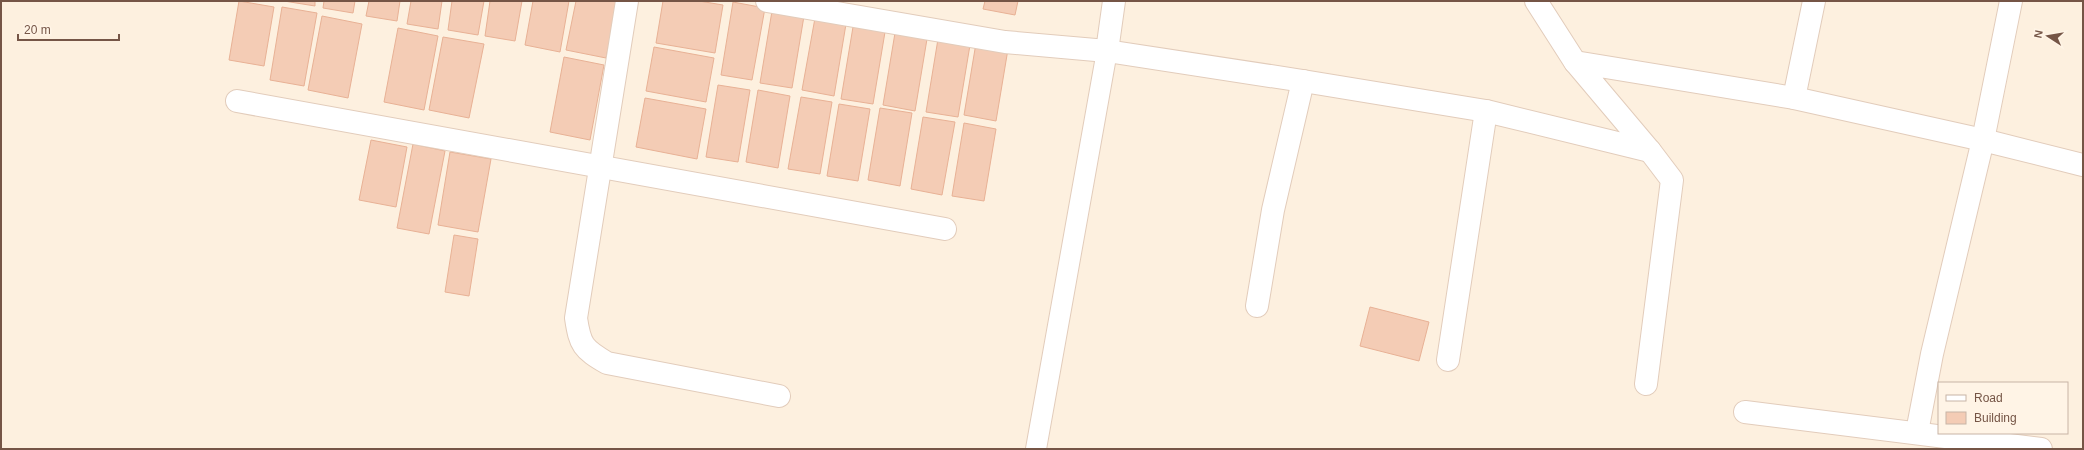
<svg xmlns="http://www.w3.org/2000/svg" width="2084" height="450" viewBox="0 0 2084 450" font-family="Arial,sans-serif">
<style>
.building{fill:#f4ccb5;stroke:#e8b195}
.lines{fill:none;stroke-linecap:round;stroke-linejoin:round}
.service-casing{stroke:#e2ccbb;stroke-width:22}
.minor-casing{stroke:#e2ccbb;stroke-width:24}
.service{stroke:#fff;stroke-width:20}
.minor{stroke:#fff;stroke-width:22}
</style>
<rect width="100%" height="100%" fill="#fdf0df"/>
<g class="building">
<polygon points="239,1 274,7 264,66 229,60"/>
<polygon points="284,1 315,1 315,6"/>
<polygon points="324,1 355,1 353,13 323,8"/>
<polygon points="369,1 400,1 397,21 366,16"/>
<polygon points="411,1 442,1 438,29 407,24"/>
<polygon points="452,1 484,1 478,35 448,30"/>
<polygon points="490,1 522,1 515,41 485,36"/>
<polygon points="533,1 569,1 560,52 525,45"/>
<polygon points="576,1 618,1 606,58 566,50"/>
<polygon points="663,1 699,1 723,5 715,53 656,43"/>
<polygon points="985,1 1018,1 1015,15 983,9"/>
<polygon points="733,2 765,8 752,80 721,75"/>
<polygon points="282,7 317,13 304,86 270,80"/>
<polygon points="772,11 804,16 792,88 760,83"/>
<polygon points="322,16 362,24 348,98 308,90"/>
<polygon points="815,18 846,24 834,96 802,90"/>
<polygon points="853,27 885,32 873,104 841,99"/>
<polygon points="398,28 438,36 424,110 384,102"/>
<polygon points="895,33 927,39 915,111 883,105"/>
<polygon points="443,37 484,44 469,118 429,110"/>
<polygon points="938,39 970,45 958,117 926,112"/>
<polygon points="976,43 1008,49 996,121 964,115"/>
<polygon points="654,47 714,58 706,102 646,91"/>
<polygon points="564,57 604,65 590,140 550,132"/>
<polygon points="718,85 750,90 738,162 706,157"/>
<polygon points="758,90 790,96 778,168 746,162"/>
<polygon points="801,97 832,102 820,174 788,169"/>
<polygon points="645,98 706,109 697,159 636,147"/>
<polygon points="839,104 870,109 858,181 827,176"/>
<polygon points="880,108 912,113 900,186 868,180"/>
<polygon points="923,117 955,122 942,195 911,189"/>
<polygon points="964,123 996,129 984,201 952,196"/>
<polygon points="371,140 407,147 396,207 359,200"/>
<polygon points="413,144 445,151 429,234 397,228"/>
<polygon points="450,152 491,159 478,232 438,225"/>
<polygon points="454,235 478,239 469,296 445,292"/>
<polygon points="1370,307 1429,322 1419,361 1360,346"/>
</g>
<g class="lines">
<g class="service-casing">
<polyline id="service" points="1036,449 1107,51"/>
</g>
<g class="minor-casing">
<g id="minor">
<path d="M627,1L576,318C580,345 583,349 607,363L779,396"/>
<polyline points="767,1 1005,42 1107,51 1303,81 1486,111 1650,151 1575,62 1794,98 1983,140 2083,165"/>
<polyline points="1536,1 1575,62"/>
<polyline points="1107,51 1114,1"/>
<polyline points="1794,98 1814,1"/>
<polyline points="237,101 945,229"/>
<polyline points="1257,306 1273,210 1303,81"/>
<polyline points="1448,360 1486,111"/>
<polyline points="1646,384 1672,180 1650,151"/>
<polyline points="1745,412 2041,449"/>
<polyline points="1917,432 1932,354 1983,140 2011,1"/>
</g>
</g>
<use href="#service" class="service"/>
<use href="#minor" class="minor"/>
</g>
<rect width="2084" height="450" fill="none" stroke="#755546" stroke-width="4"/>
<rect x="1938" y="382" width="130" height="52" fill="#fff4e6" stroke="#c8b4a6"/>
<rect x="1946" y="395" width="20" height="6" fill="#ffffff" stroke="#c8b4a6"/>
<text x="1974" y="402" font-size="12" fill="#755546">Road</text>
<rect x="1946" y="412" width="20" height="12" fill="#f4ccb5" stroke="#c8b4a6"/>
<text x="1974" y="422" font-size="12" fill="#755546">Building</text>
<g transform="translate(2048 36) rotate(282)" stroke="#fff4e6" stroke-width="3" paint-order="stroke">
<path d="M0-3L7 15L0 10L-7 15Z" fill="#755546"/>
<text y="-6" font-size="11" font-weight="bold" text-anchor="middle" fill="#755546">N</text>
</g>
<path d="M18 34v6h101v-6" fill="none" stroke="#755546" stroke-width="2"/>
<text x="24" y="34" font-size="12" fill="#755546" stroke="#fff4e6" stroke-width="3" paint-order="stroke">20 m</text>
</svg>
